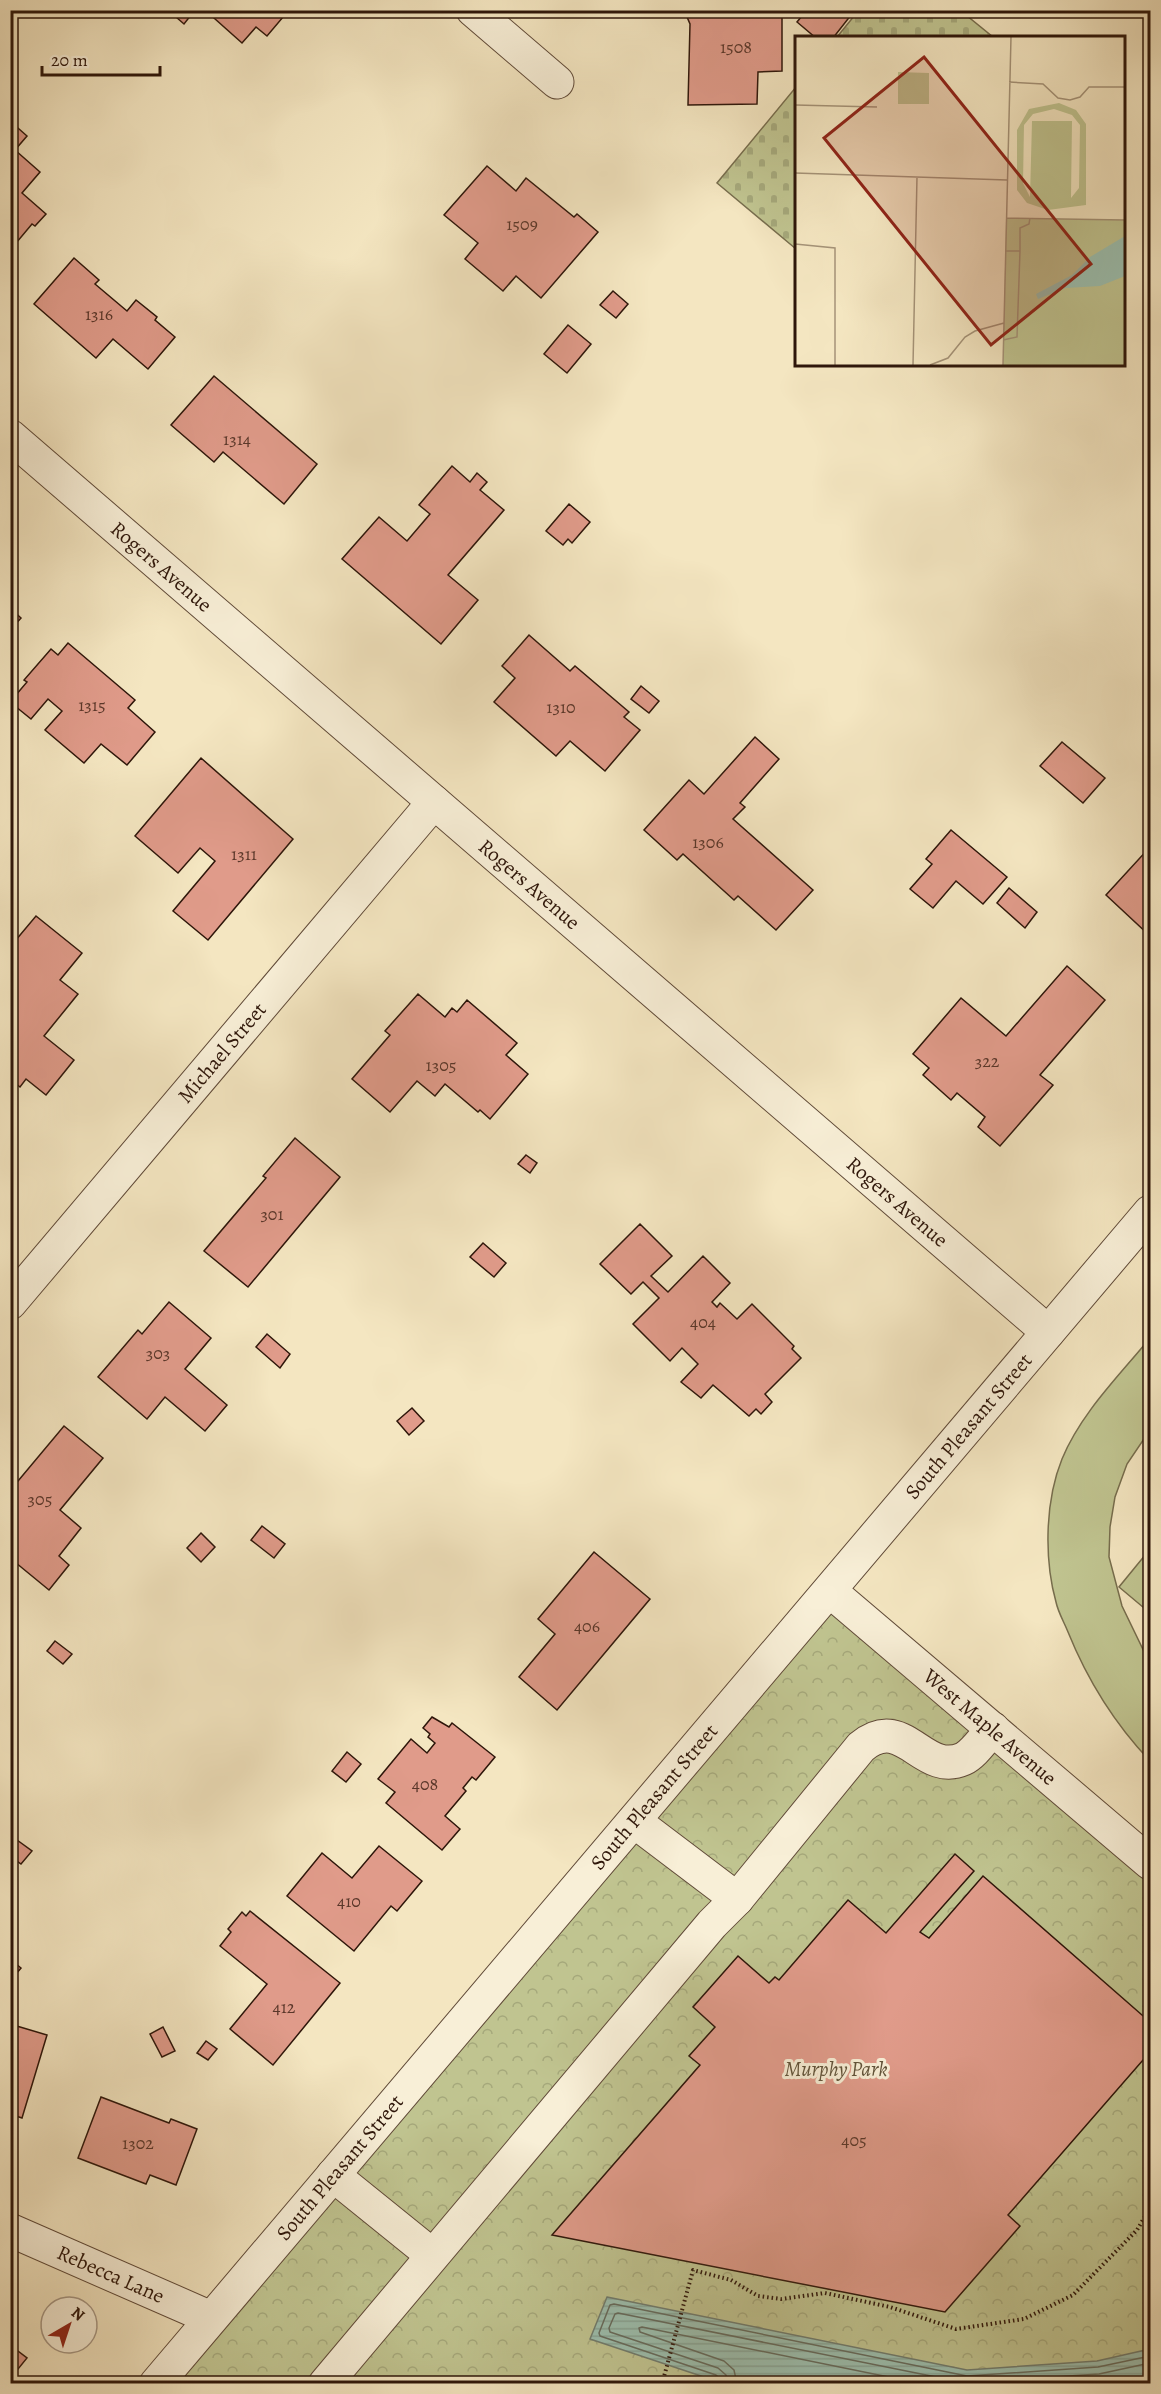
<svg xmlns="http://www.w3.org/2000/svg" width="1161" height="2394" viewBox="0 0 1161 2394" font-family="Alegreya,serif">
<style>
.cemetery{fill:url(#cemetery-stones);stroke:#776d4d;stroke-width:1.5}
.park{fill:url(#park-crowns);stroke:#776d4d;stroke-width:1.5}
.pitch{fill:#c0c490;stroke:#776d4d;stroke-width:1.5}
.water{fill:url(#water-rules);stroke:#707c6e;stroke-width:1.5}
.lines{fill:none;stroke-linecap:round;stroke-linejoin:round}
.shore{stroke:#656b5d;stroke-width:1.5}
.building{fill:#e09b8a;stroke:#2e160a;stroke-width:1.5}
.minor-casing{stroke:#604a38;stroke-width:35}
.path{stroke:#2e160a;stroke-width:4;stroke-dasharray:1.5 3;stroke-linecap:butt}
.minor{stroke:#f8efd7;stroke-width:33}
.labels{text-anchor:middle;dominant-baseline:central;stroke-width:6;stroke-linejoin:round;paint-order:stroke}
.number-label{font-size:18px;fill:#5a372a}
.street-label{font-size:21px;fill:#2e160a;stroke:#f8efd7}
.park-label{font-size:21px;font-style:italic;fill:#615339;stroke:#f8efd7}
.inset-road{fill:none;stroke:#a59378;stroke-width:1.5}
.view{fill:#8f2418;fill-opacity:0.15;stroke:#8f2418;stroke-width:3}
.inset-edge{fill:none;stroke:#2e160a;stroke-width:3}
</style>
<defs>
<pattern id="cemetery-stones" width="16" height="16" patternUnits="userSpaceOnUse" patternTransform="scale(1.5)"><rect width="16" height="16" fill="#c0c490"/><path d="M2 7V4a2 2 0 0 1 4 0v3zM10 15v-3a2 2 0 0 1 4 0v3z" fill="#a5a87b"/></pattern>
<pattern id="park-crowns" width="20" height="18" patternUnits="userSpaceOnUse" patternTransform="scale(1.5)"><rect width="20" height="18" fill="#c0c490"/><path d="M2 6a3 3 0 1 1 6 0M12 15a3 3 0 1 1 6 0" fill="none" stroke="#a5a87b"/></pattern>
<pattern id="water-rules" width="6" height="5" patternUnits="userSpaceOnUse" patternTransform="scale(1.5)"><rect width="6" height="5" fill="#9cc0b0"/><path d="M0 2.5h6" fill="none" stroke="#87a496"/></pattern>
</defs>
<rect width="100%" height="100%" fill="#f4e6c1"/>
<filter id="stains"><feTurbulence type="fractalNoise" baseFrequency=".00333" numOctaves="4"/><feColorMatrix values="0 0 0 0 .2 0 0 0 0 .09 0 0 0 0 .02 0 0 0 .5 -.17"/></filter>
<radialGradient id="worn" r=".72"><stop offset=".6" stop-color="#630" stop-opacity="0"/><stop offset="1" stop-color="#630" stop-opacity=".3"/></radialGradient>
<g class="cemetery">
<polygon points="859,10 961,11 993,37 837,37"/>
<polygon points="796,87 796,249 717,183"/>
</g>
<polygon class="park" points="830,1591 1150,1863 1150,2383 156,2384"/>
<g class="pitch">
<path d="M1150,1338V1430L1127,1464L1115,1497L1110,1527L1109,1557L1122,1606L1150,1664V1761C1115,1724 1087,1679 1068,1632C1064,1622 1058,1612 1056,1602C1044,1559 1045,1501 1062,1459C1081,1413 1119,1376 1150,1338Z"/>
<polygon points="1150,1549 1150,1613 1119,1587"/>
</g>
<polygon class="water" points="607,2297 967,2370 1097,2361 1150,2349 1150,2383 722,2383 590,2339"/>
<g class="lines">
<g class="shore">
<polyline points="720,2384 719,2378 716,2375 600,2336 599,2333 610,2305 614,2304 967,2376 1098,2367 1150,2356"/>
<polyline points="728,2384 726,2375 718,2368 610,2332 609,2328 615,2314 618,2313 966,2383 1099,2374 1150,2363"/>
<polyline points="737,2384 734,2370 724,2361 640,2332 639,2328 642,2327 923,2384"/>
</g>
</g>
<g class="building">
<polygon points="168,10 195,10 184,24"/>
<polygon points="205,10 289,10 267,36 256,27 242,43"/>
<polygon points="684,10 782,10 782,71 758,72 757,104 688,105 690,24"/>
<polygon points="807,10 855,10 833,38 816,38 797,22"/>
<polygon points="10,121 27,136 15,150 40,172 22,193 46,214 35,226 32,224 11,249 14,251 10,255"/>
<polygon points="487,166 516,191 526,178 574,217 577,214 598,232 541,298 516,276 503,291 465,259 478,243 444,215"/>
<polygon points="74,258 99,280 95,284 127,311 136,300 157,317 155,320 175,337 148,369 113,339 96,358 34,304"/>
<polygon points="613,291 628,304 616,318 600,305"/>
<polygon points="568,325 591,344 567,373 544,354"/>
<polygon points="214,376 317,464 284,504 223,452 214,462 171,425"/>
<polygon points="452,466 470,482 477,473 487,482 480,490 504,510 448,575 478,600 441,644 342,559 379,517 407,541 430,514 419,505"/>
<polygon points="569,504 590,522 572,543 568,539 563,545 546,531"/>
<polygon points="10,608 21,618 10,630"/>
<polygon points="529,635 570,671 575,666 629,712 624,717 640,730 605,771 570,741 556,756 494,702 515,678 502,666"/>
<polygon points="68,643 135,700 128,708 155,732 127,765 101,744 84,763 45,730 62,711 48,699 31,719 10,702 27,682 24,680 51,649 58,655"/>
<polygon points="641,686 659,701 649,713 631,699"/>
<polygon points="755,737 779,759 740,803 745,807 733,819 813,890 776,930 738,896 734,900 683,854 677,860 644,830 689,780 704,794"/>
<polygon points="1062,742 1105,778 1083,803 1040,766"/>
<polygon points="201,758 293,839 208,940 173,911 215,861 200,848 178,873 135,836"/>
<polygon points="951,830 1007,877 983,904 956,881 933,908 910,889 932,864 926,859"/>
<polygon points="1149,848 1150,849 1150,936 1106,895"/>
<polygon points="1009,888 1037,912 1025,928 997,903"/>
<polygon points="36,916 82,953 60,980 78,994 44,1036 74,1060 46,1095 26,1079 20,1087 10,1079 10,963 15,957 10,953 10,947"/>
<polygon points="1067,966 1105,1000 1040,1075 1053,1085 1000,1146 978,1127 985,1117 957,1093 951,1100 923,1075 929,1068 913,1054 961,998 1006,1036"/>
<polygon points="418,994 445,1017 452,1008 457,1012 467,1000 517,1043 506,1055 528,1074 490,1119 480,1110 478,1112 445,1084 435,1096 417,1081 390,1112 352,1079 390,1035 385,1031"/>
<polygon points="295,1138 340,1177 248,1287 204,1251 266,1178 263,1176"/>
<polygon points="526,1155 537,1163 530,1173 518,1164"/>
<polygon points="640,1224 672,1256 651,1276 668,1292 703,1256 730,1283 712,1302 717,1307 720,1303 737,1319 752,1304 794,1346 792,1349 801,1358 765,1394 772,1402 761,1414 756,1409 749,1416 713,1385 701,1398 681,1382 698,1364 682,1348 670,1361 633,1324 659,1298 643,1282 631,1294 600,1264"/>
<polygon points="483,1243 506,1263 494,1277 470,1257"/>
<polygon points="169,1302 211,1338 185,1369 227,1405 205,1431 165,1397 147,1419 98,1377 138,1330 142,1334"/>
<polygon points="267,1334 290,1354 280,1368 256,1347"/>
<polygon points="412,1408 424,1421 409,1435 397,1421"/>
<polygon points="64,1426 103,1458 60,1510 81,1528 59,1556 69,1565 49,1590 10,1558 10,1485 13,1487"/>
<polygon points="262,1526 285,1544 274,1558 251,1540"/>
<polygon points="201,1533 215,1547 201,1562 187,1548"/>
<polygon points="594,1552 650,1599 557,1710 519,1677 555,1634 538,1619"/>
<polygon points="55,1641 72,1654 63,1664 47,1651"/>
<polygon points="432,1717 449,1727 452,1723 495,1757 476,1780 472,1777 463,1788 466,1791 445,1816 460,1829 442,1850 386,1803 395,1792 378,1779 411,1739 427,1753 435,1743 428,1737 430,1734 423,1728"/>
<polygon points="347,1752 361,1764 346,1782 332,1771"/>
<polygon points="17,1840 32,1851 21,1864 10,1856 10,1849"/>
<polygon points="379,1846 422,1881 397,1911 391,1906 354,1951 287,1896 322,1853 352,1878"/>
<polygon points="955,1854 974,1871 920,1932 929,1938 983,1876 1150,2022 1150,2052 1008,2215 1020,2226 945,2312 552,2235 700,2065 689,2056 715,2027 693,2007 738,1956 769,1983 775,1977 779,1980 848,1900 886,1933"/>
<polygon points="250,1911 340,1983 273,2065 230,2029 267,1984 220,1946 231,1932 228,1929 242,1912 246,1916"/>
<polygon points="10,1959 21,1968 10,1981"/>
<polygon points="10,2024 47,2035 22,2118 10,2114"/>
<polygon points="163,2027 175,2051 162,2057 150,2034"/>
<polygon points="206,2041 217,2049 208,2060 197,2053"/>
<polygon points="101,2097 169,2123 171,2119 197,2129 176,2185 150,2175 146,2184 78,2158"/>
<polygon points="10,2345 27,2358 10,2379"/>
</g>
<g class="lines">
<g class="minor-casing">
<g id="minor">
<polyline points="473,10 557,82"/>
<path id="s1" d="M10,436L1048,1332"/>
<path id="s2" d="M10,1303L434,802"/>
<path id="s3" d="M830,1591L1150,1863"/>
<path d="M737,1899L861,1747C904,1711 922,1777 963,1759C974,1754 984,1738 993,1729"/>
<polyline points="333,2175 432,2255"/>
<path id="s4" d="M10,2230L211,2318"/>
<path id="s5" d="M156,2384L1150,1212"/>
<polyline points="325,2384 712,1924 737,1899 634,1821"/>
</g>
</g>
<polyline class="path" points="662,2384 693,2270 731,2280 758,2296 781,2299 825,2293 890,2307 956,2329 1024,2319 1073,2295 1137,2230 1150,2208"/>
<use href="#minor" class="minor"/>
</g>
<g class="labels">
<g class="number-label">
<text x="736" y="47">1508</text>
<text x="522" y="224">1509</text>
<text x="99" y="314">1316</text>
<text x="237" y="439">1314</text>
<text x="92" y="705">1315</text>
<text x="561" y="707">1310</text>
<text x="708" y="842">1306</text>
<text x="244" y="854">1311</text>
<text x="987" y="1061">322</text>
<text x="441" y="1065">1305</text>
<text x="272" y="1214">301</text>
<text x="703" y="1322">404</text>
<text x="158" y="1353">303</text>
<text x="40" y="1499">305</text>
<text x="587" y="1626">406</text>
<text x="425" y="1784">408</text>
<text x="349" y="1901">410</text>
<text x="284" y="2007">412</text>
<text x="854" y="2140">405</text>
<text x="138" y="2143">1302</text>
</g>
<g class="street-label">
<text stroke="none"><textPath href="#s1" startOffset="200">Rogers Avenue</textPath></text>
<text stroke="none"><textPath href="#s1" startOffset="686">Rogers Avenue</textPath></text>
<text stroke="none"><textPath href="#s2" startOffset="328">Michael Street</textPath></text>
<text stroke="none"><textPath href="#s1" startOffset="1172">Rogers Avenue</textPath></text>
<text stroke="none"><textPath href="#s5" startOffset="1256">South Pleasant Street</textPath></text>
<text stroke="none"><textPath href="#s3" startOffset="210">West Maple Avenue</textPath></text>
<text stroke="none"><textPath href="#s5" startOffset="770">South Pleasant Street</textPath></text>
<text stroke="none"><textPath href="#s5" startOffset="284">South Pleasant Street</textPath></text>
<text stroke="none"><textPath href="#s4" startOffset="110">Rebecca Lane</textPath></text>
</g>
<g class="park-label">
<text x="836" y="2069">Murphy Park</text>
</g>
</g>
<g transform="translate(795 36)">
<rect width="330" height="330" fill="#f4e6c1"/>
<path d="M103,36L134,37V68H103Z" fill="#c0c490"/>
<path d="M211,182L330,184V329H208Z" fill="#c0c490"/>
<path d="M264,67L281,74L291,88V169L253,174L232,167L222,154V94L234,73ZM259,73L277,79L285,89L284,152L276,162L277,85H237L235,161L228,147L229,89L238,78Z" fill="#c0c490" fill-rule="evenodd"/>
<path d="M330,200V240L305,250L271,252L243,263L241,258L277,239L295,221Z" fill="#9cc0b0"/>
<path class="inset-road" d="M214,46L248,48L263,62L275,64L285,61L294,51H330M0,69L82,71M0,137L212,144M211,182L330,184M0,208L40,212V329M225,215V192L234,188L235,182M208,304L222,301L225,215H210M118,329L122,141M135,329L153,322L170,301L180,295L209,287M208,329L216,1"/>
<path class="view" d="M129,21L296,228L196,309L29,102Z"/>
<rect width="330" height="330" class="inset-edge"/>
</g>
<rect width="1161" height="2394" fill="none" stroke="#f4e6c1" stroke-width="36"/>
<rect x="12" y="12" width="1137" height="2370" fill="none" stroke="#2e160a" stroke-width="3"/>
<rect x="18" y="18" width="1125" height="2358" fill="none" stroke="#2e160a" stroke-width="1.5"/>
<g transform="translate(69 2325) rotate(39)"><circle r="28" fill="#f8efd7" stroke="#a79885" stroke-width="1.5"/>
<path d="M0-4.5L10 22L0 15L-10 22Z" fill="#8f2418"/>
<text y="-9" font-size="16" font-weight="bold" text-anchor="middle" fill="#2e160a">N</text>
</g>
<path d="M42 66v9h118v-9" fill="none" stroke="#2e160a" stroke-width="3"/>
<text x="51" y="66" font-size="18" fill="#2e160a" stroke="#f8efd7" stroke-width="4.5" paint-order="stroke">20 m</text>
<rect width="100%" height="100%" filter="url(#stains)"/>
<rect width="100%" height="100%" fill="url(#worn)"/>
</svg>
